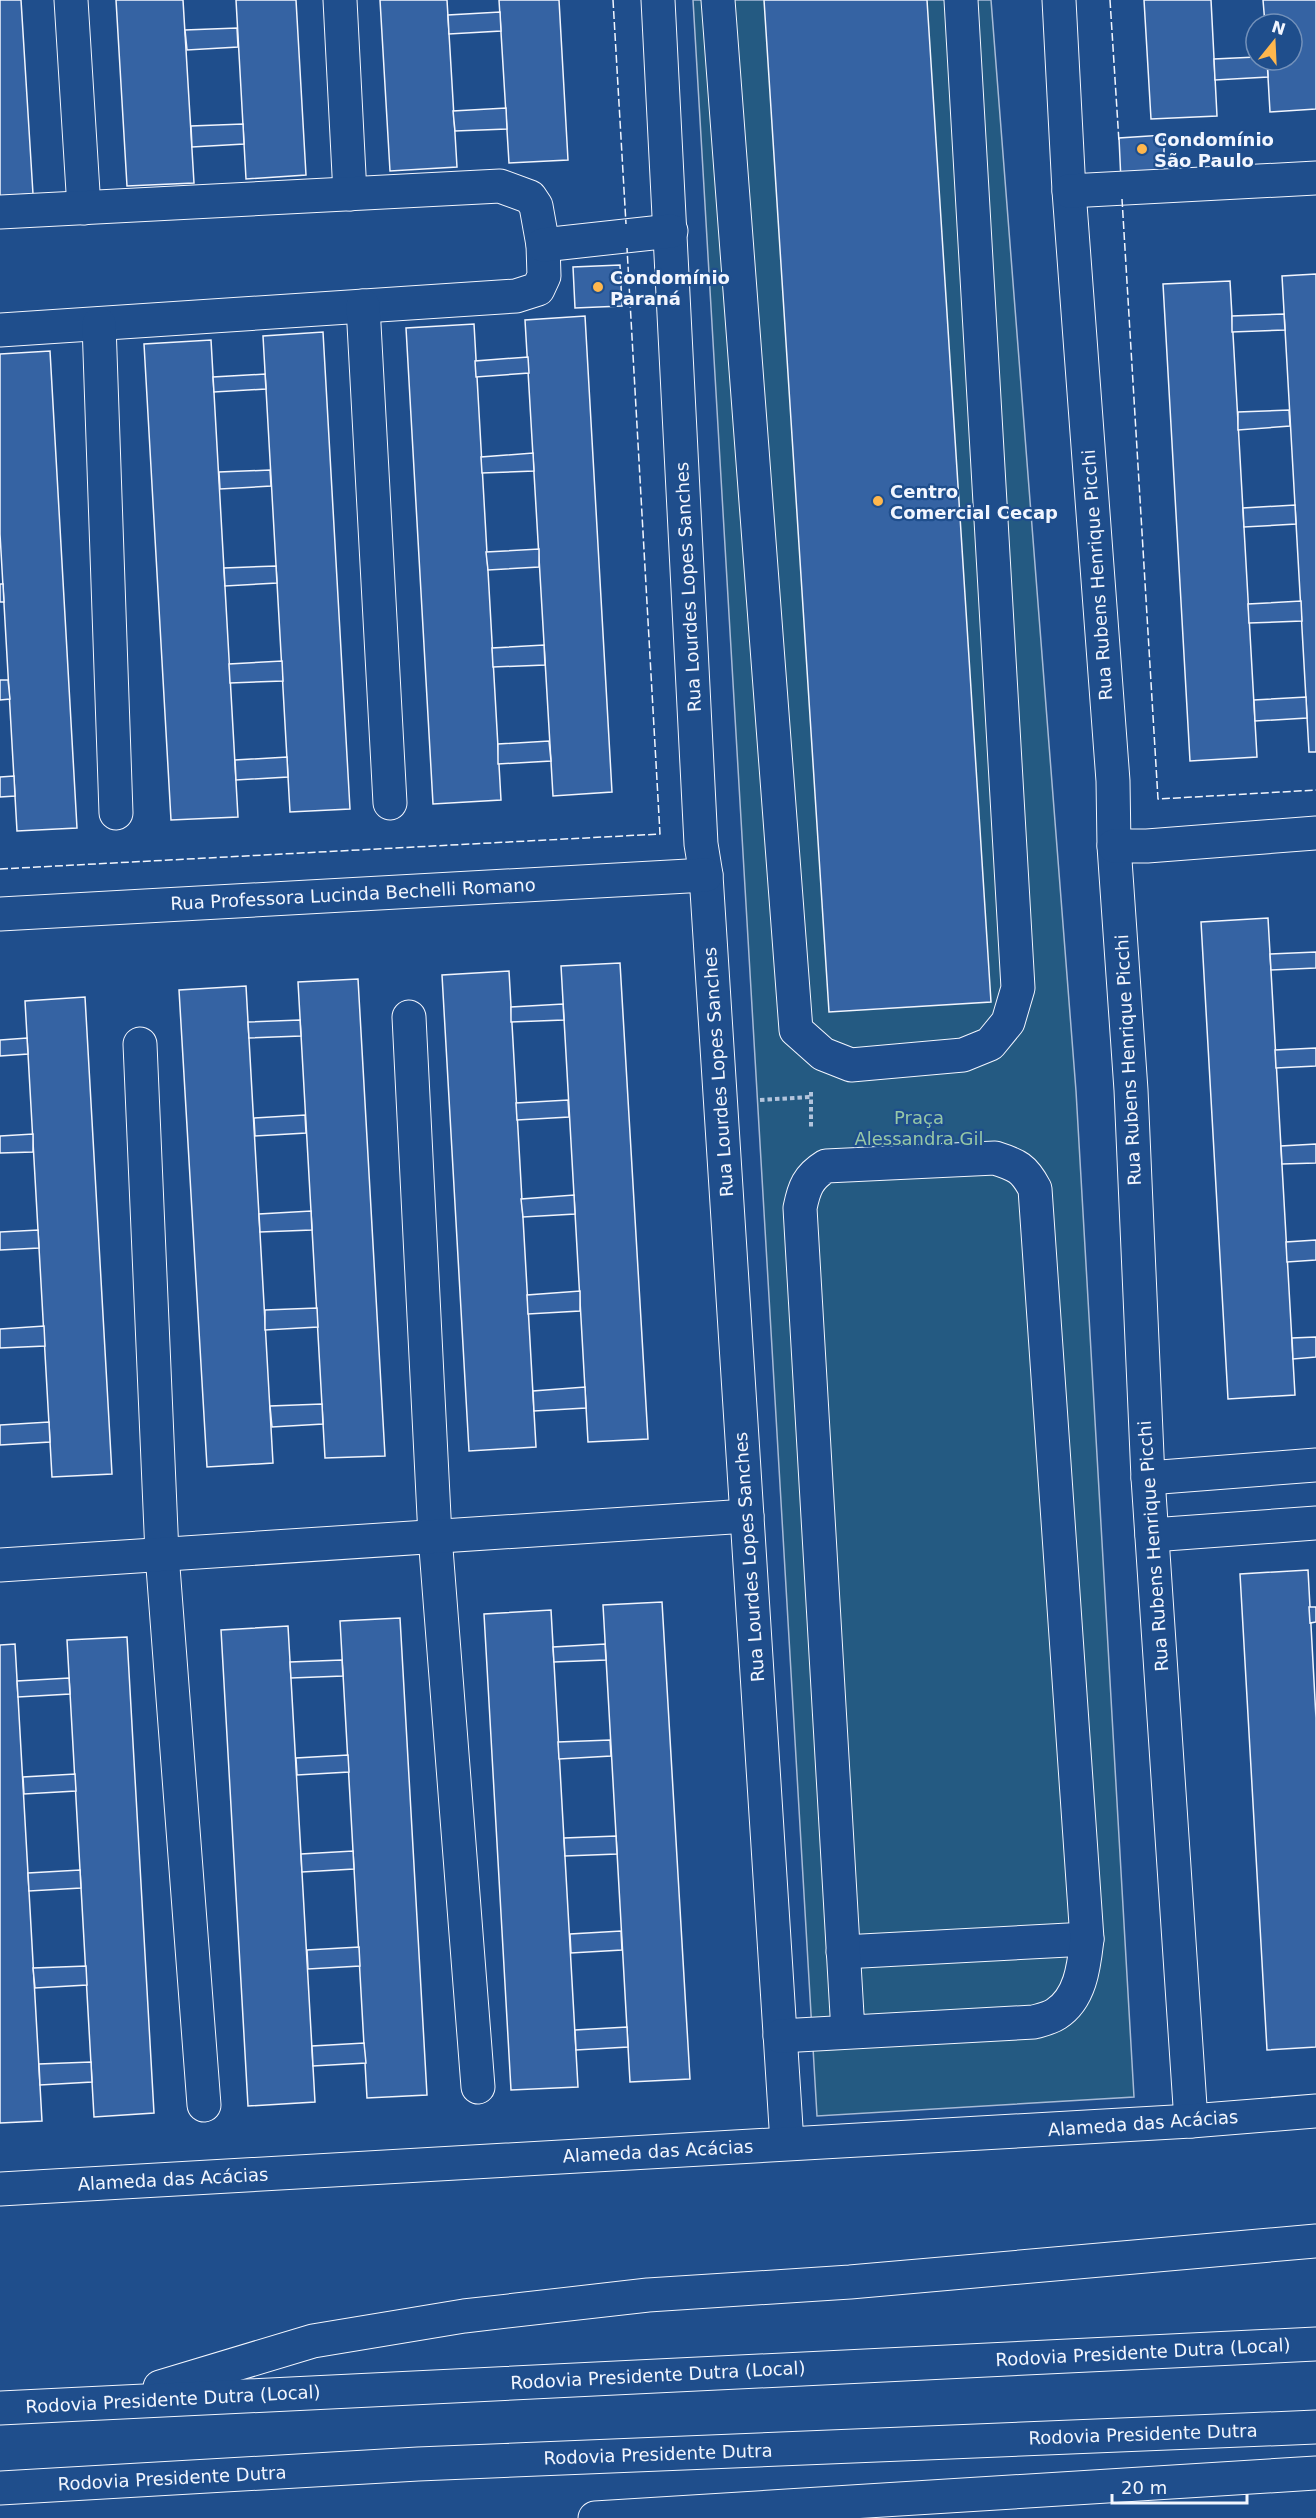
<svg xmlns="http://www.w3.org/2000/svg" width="1316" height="2518" viewBox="0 0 1316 2518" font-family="'DejaVu Sans',sans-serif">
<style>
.green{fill:#245a82;stroke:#a8bbd7;stroke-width:1.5}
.building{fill:#3563a3;stroke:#f2f6ff;stroke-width:1.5}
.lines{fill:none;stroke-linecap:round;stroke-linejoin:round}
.minor-casing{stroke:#f2f6ff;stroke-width:35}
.highway-casing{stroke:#f2f6ff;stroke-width:35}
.path{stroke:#b3c4dc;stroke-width:4;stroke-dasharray:4.5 3;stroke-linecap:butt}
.minor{stroke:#1f4e8c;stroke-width:33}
.highway{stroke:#1f4e8c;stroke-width:33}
.fence{stroke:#f2f6ff;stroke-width:1.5;stroke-dasharray:8 3;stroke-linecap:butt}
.poi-dot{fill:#ffb74d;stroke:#1f4e8c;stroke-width:2}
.labels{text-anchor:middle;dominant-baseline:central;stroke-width:4.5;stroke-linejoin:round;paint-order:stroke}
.poi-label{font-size:18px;font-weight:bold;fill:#f2f6ff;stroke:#1f4e8c;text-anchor:start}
.street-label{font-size:18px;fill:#f2f6ff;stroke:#1f4e8c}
.park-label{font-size:18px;fill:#97c8a6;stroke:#1f4e8c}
</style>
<rect width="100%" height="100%" fill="#1f4e8c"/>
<polygon class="green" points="693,0 991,0 1076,1091 1134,2097 817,2116"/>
<g class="building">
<polygon points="0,0 21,0 33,194 0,196"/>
<polygon points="116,0 183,0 194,183 127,186"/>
<polygon points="236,0 296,0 306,175 246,179"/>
<polygon points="380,0 447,0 457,167 390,171"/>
<polygon points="499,0 559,0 568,160 509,163"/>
<polygon points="764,0 927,0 991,1002 829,1012"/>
<polygon points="1144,0 1211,0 1217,116 1151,119"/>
<polygon points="1263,0 1316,0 1316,109 1270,112 1267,60 1292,60 1292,24 1265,24"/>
<polygon points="500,12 501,31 449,34 448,15"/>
<polygon points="237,28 238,47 187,50 185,30"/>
<polygon points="1256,57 1256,60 1267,60 1268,77 1215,80 1214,59"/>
<polygon points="506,108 507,129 455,131 453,111"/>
<polygon points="243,124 244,144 192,147 191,126"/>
<polygon points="1164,135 1164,179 1121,181 1119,138"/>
<polygon points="620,265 622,306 575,308 573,267"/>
<polygon points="1316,274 1316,752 1309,752 1282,276"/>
<polygon points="1230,281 1257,757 1190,761 1163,284"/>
<polygon points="1284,314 1285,330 1232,332 1232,316"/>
<polygon points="585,316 612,792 553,796 525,320"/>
<polygon points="474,324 501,800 433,804 406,328"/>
<polygon points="323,332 350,809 290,812 263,336"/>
<polygon points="211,340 238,817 171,820 144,344"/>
<polygon points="50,351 77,828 17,831 0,534 0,354"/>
<polygon points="528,357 529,373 476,377 475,361"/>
<polygon points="265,374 266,389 214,392 213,377"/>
<polygon points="1289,410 1290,426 1238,430 1238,412"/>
<polygon points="533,453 534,471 482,473 481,457"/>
<polygon points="270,470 271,486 220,489 219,472"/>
<polygon points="1295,505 1296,524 1244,527 1243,508"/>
<polygon points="539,549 539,567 488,570 486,552"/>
<polygon points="276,566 277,583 225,586 224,568"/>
<polygon points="0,584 3,584 4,602 0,602"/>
<polygon points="1301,601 1302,621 1249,623 1248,604"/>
<polygon points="544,645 545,665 493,667 492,648"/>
<polygon points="282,661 283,681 230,683 229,664"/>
<polygon points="0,680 8,680 10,699 0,700"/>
<polygon points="1306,697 1307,718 1255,721 1254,700"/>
<polygon points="549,741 551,761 498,764 498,744"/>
<polygon points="287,757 288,777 236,780 235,760"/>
<polygon points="14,776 15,796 0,797 0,777"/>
<polygon points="1268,918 1295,1395 1228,1399 1201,922"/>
<polygon points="1316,952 1316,968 1271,970 1270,954"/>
<polygon points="620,963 648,1439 588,1442 561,966"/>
<polygon points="509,971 536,1447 469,1451 442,975"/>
<polygon points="358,979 385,1456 325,1458 298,982"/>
<polygon points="246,986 273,1463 207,1467 179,990"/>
<polygon points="85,997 112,1474 52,1477 25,1001"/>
<polygon points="563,1004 564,1020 511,1022 511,1007"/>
<polygon points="300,1020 301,1036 249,1038 248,1022"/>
<polygon points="27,1038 28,1054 0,1056 0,1040"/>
<polygon points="1316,1048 1316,1066 1276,1068 1275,1050"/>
<polygon points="568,1100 569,1117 517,1120 516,1103"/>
<polygon points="305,1115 306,1133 255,1136 254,1118"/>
<polygon points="33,1134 33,1152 0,1153 0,1136"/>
<polygon points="1316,1144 1316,1163 1282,1164 1281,1146"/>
<polygon points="574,1195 575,1214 523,1217 521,1199"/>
<polygon points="311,1211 312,1230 260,1232 259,1214"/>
<polygon points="38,1230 39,1248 0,1250 0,1232"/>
<polygon points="1316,1240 1316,1260 1287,1262 1286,1242"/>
<polygon points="580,1291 580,1311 528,1314 527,1295"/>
<polygon points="317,1308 318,1327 265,1330 265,1310"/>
<polygon points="44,1326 45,1346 0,1348 0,1329"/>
<polygon points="1316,1337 1316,1357 1293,1359 1292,1338"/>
<polygon points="585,1387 586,1408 534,1411 533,1391"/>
<polygon points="322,1404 323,1424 272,1427 270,1406"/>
<polygon points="49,1422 50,1442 0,1445 0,1425"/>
<polygon points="1308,1570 1316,1718 1316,2047 1267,2050 1240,1574"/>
<polygon points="662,1602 690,2079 630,2082 603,1605"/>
<polygon points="1309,1607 1316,1607 1316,1622 1310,1623"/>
<polygon points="551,1610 578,2087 511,2090 484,1614"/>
<polygon points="400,1618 427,2095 367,2098 340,1621"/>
<polygon points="288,1626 315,2102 248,2106 221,1630"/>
<polygon points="127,1637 154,2113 94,2117 67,1640"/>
<polygon points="15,1644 42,2121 0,2123 0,1645"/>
<polygon points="605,1644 606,1660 554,1662 553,1647"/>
<polygon points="342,1660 343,1676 291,1678 290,1662"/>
<polygon points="69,1678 70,1694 18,1697 17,1681"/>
<polygon points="610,1740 611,1756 559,1759 558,1742"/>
<polygon points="348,1755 349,1772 297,1775 296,1758"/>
<polygon points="75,1774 76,1791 24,1794 23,1777"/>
<polygon points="616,1836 617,1854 565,1856 564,1838"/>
<polygon points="353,1851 354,1869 302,1872 301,1854"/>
<polygon points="80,1870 81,1888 29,1891 28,1873"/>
<polygon points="621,1931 622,1950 571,1953 570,1934"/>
<polygon points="359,1947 360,1966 308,1969 307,1950"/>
<polygon points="86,1966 87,1985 35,1988 33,1968"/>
<polygon points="627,2027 628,2047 576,2050 575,2030"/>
<polygon points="364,2043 366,2063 313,2066 312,2046"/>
<polygon points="91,2062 92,2082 40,2085 39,2064"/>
</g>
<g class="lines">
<g class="minor-casing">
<g id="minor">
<polyline points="71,0 84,208"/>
<polyline points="340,0 350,194"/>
<polyline points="658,0 701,844 706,875 787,2143"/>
<polyline points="718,0 796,1030 823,1054 851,1065 963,1055 990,1044 1008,1022 1018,988 961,0"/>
<polyline points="1059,0 1069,191 1113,781 1114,846 1131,1090 1148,1478 1191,2121"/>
<polyline points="1069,191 1316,178"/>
<polyline points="0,212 500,186 530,197 536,206 543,245 544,276 538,289 516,296 0,330"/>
<polyline points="543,245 671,231"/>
<polyline points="363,306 390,803"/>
<polyline points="99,324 116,813"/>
<polyline points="1114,846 1147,846 1316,833"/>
<polyline points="0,914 706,875"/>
<polyline points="409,1017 435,1536 478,2087"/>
<polyline points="140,1044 162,1554 204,2105"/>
<polyline points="1148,1478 1316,1465"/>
<polyline points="1152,1535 1316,1523"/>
<polyline points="0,1565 747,1516"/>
<polyline points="843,1952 1087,1939"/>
<path d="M780,2036L1034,2022C1041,2020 1050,2018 1056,2014C1081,1998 1084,1965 1087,1939L1035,1189C1024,1168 1017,1165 995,1158L826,1166C808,1177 804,1188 800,1208L848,2032"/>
<polyline points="0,2189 1191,2121 1316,2111"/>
</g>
</g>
<g class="highway-casing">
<g id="highway">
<polyline points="160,2387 313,2341 464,2316 648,2295 850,2282 1316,2241"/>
<polyline points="0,2408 1316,2344"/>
<polyline points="0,2488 418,2464 1316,2427"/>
<polyline points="595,2518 1316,2473"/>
</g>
</g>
<g class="path">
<polyline points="811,1092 811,1129"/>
<polyline points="760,1100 810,1097"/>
</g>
<use href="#minor" class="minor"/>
<use href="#highway" class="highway"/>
<g class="fence">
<polyline points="613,0 626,224"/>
<polyline points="1110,0 1119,142"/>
<polyline points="1122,199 1158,799 1316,790"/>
<polyline points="0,869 660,834 627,248"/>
</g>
</g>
<g class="poi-dot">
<circle cx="1142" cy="149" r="6"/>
<circle cx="598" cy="287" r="6"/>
<circle cx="878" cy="501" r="6"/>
</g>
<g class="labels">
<g class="poi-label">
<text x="1154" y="139">Condomínio<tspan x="1154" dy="21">São Paulo</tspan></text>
<text x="610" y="277">Condomínio<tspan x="610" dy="21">Paraná</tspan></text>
<text x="890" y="491">Centro<tspan x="890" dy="21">Comercial Cecap</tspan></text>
</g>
<g class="street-label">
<text transform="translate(1097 575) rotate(-94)">Rua Rubens Henrique Picchi</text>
<text transform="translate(688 587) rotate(-93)">Rua Lourdes Lopes Sanches</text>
<text transform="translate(353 894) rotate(-3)">Rua Professora Lucinda Bechelli Romano</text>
<text transform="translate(1128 1060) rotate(-93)">Rua Rubens Henrique Picchi</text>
<text transform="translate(718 1072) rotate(-94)">Rua Lourdes Lopes Sanches</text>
<text transform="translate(1153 1546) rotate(-94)">Rua Rubens Henrique Picchi</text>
<text transform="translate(749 1557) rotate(-94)">Rua Lourdes Lopes Sanches</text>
<text transform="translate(1143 2123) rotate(-4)">Alameda das Acácias</text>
<text transform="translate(658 2151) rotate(-3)">Alameda das Acácias</text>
<text transform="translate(173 2179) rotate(-3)">Alameda das Acácias</text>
<text transform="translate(1143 2352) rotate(-3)">Rodovia Presidente Dutra (Local)</text>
<text transform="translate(658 2375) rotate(-3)">Rodovia Presidente Dutra (Local)</text>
<text transform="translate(173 2399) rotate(-3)">Rodovia Presidente Dutra (Local)</text>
<text transform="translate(1143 2434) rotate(-2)">Rodovia Presidente Dutra</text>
<text transform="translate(658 2454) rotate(-2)">Rodovia Presidente Dutra</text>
<text transform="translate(172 2478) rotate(-3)">Rodovia Presidente Dutra</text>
</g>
<g class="park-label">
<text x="919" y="1117">Praça<tspan x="919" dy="21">Alessandra Gil</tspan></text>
</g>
</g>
<g transform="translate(1274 42) rotate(18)"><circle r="28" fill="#1f4e8c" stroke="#7391ba" stroke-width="1.5"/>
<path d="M0-4.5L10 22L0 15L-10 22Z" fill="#ffb74d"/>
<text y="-9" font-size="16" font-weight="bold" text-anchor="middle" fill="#f2f6ff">N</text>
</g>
<path d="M1112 2494v9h135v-9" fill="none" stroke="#f2f6ff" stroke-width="3"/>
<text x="1121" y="2494" font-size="18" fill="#f2f6ff" stroke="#1f4e8c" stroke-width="4.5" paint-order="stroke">20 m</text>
</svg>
